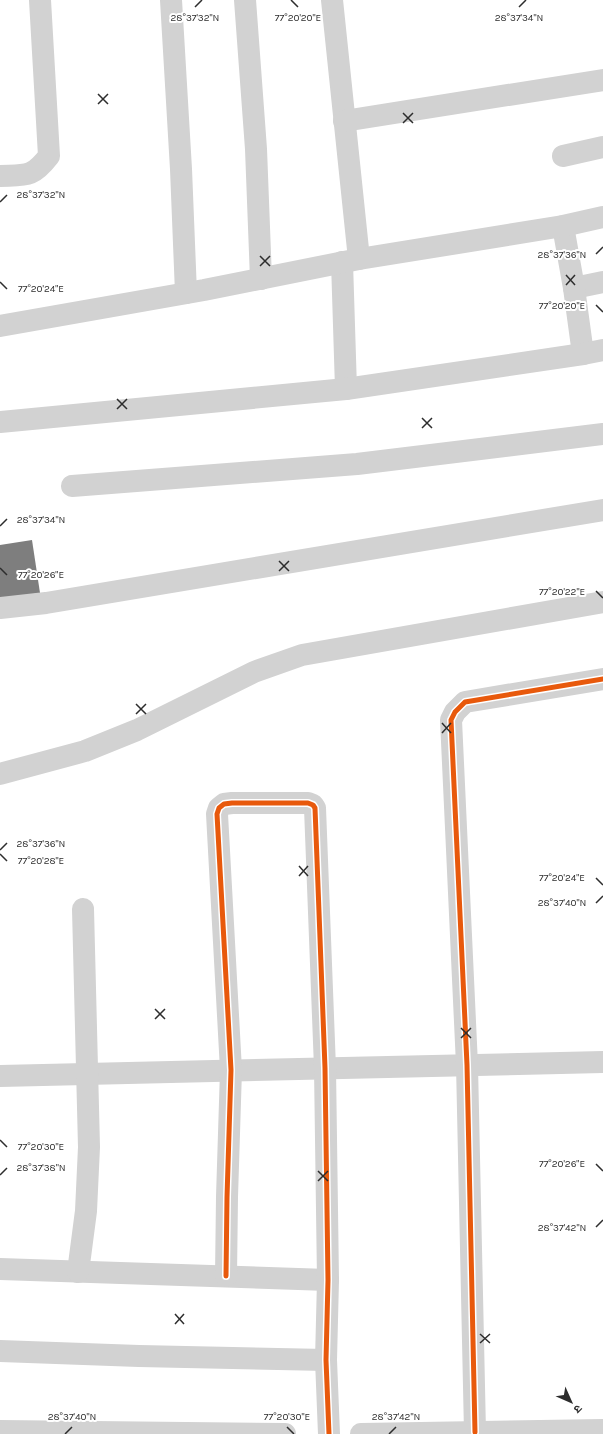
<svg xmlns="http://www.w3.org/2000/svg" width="603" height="1434" viewBox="0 0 603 1434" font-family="Karla,'Noto Sans Devanagari',sans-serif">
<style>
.building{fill:#7e7e7e}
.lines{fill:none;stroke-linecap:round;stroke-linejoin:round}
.minor{stroke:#d2d2d2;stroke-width:22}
.cycleway-casing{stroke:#fff;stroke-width:8}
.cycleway{stroke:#e8590c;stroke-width:5}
.ticks{fill:none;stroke:#2d2d2d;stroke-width:1.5}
.ticks-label{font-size:10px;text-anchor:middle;fill:#2d2d2d;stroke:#fff;stroke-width:4;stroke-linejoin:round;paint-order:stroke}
</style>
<rect width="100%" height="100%" fill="#fff"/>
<polygon class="building" points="32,540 40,593 0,599 0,545"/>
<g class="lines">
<g class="minor">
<polyline points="171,0 181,169 186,293"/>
<polyline points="245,0 256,149 261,279"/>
<polyline points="332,0 359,259"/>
<polyline points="344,121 603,80"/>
<polyline points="563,156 603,147"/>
<path d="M0,176C26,175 32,178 49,156L40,0"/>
<polyline points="563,226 574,288 603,282"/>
<polyline points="342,262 346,389"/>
<polyline points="574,288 583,354"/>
<polyline points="0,326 204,290 359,259 563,226 603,217"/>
<polyline points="0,422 346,389 583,354 603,350"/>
<polyline points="72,486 357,464 603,434"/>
<polyline points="0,608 46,603 603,510"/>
<polyline points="0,774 85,751 137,730 254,672 302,655 603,602"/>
<polyline points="0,1076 603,1062"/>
<polyline points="0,1269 328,1280"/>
<polyline points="78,1272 86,1211 89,1147 83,909"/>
<polyline points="226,1276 227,1197 231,1070 217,814 219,808 224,804 232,803 308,803 313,805 315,808 325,1068 328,1280 326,1360 329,1434"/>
<polyline points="0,1351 139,1356 326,1360"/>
<polyline points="0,1431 285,1434"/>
<polyline points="475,1432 467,1065 451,720 455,712 465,702 603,679"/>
<polyline points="361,1434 603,1430"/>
</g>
<g class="cycleway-casing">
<g id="cycleway">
<polyline points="226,1276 227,1197 231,1070 217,814 219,808 224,804 232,803 308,803 313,805 315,808 325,1068 328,1280 326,1360 329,1434"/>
<polyline points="475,1432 467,1065 451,720 455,712 465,702 603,679"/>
</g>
</g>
<use href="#cycleway" class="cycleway"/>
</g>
<path class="ticks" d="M291,0L298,7M195,7L202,0M519,7L526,0M98,94L108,104M98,104L108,94M403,113L413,123M403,123L413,113M0,202L7,195M596,254L603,247M260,256L270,266M260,266L270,256M566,275L575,285M0,282L7,289M566,285L575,275M596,305L603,312M117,399L127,409M117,409L127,399M422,418L432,428M422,428L432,418M0,526L7,519M279,561L289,571M0,568L7,575M279,571L289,561M596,591L603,598M136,704L146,714M136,714L146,704M442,723L451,733M442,733L451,723M0,850L7,843M0,854L7,861M299,866L308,876M299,876L308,866M596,878L603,885M596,903L603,896M155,1009L165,1019M155,1019L165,1009M461,1028L471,1038M461,1038L471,1028M0,1140L7,1147M596,1164L603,1171M318,1171L328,1181M0,1175L7,1168M318,1181L328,1171M596,1227L603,1220M175,1314L184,1324M175,1324L184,1314M480,1334L490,1343M480,1343L490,1334M287,1427L294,1434M65,1434L72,1427M389,1434L396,1427"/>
<g class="ticks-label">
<text x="195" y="21">28°37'32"N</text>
<text x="298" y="21">77°20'20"E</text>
<text x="519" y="21">28°37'34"N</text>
<text x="41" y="198">28°37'32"N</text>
<text x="562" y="258">28°37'36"N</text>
<text x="41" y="292">77°20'24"E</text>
<text x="562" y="309">77°20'20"E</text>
<text x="41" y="523">28°37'34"N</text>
<text x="41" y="578">77°20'26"E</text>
<text x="562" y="595">77°20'22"E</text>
<text x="41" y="847">28°37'36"N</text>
<text x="41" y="864">77°20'28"E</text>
<text x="562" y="881">77°20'24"E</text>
<text x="562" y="906">28°37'40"N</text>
<text x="41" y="1150">77°20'30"E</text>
<text x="562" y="1167">77°20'26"E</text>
<text x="41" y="1171">28°37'38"N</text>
<text x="562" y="1231">28°37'42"N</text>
<text x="72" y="1420">28°37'40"N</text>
<text x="287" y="1420">77°20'30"E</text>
<text x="396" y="1420">28°37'42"N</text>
</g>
<g transform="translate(571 1402) rotate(135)" stroke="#ffffff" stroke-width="3" paint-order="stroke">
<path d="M0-3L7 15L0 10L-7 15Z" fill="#2d2d2d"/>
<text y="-6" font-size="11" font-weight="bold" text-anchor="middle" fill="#2d2d2d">उ</text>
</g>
</svg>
